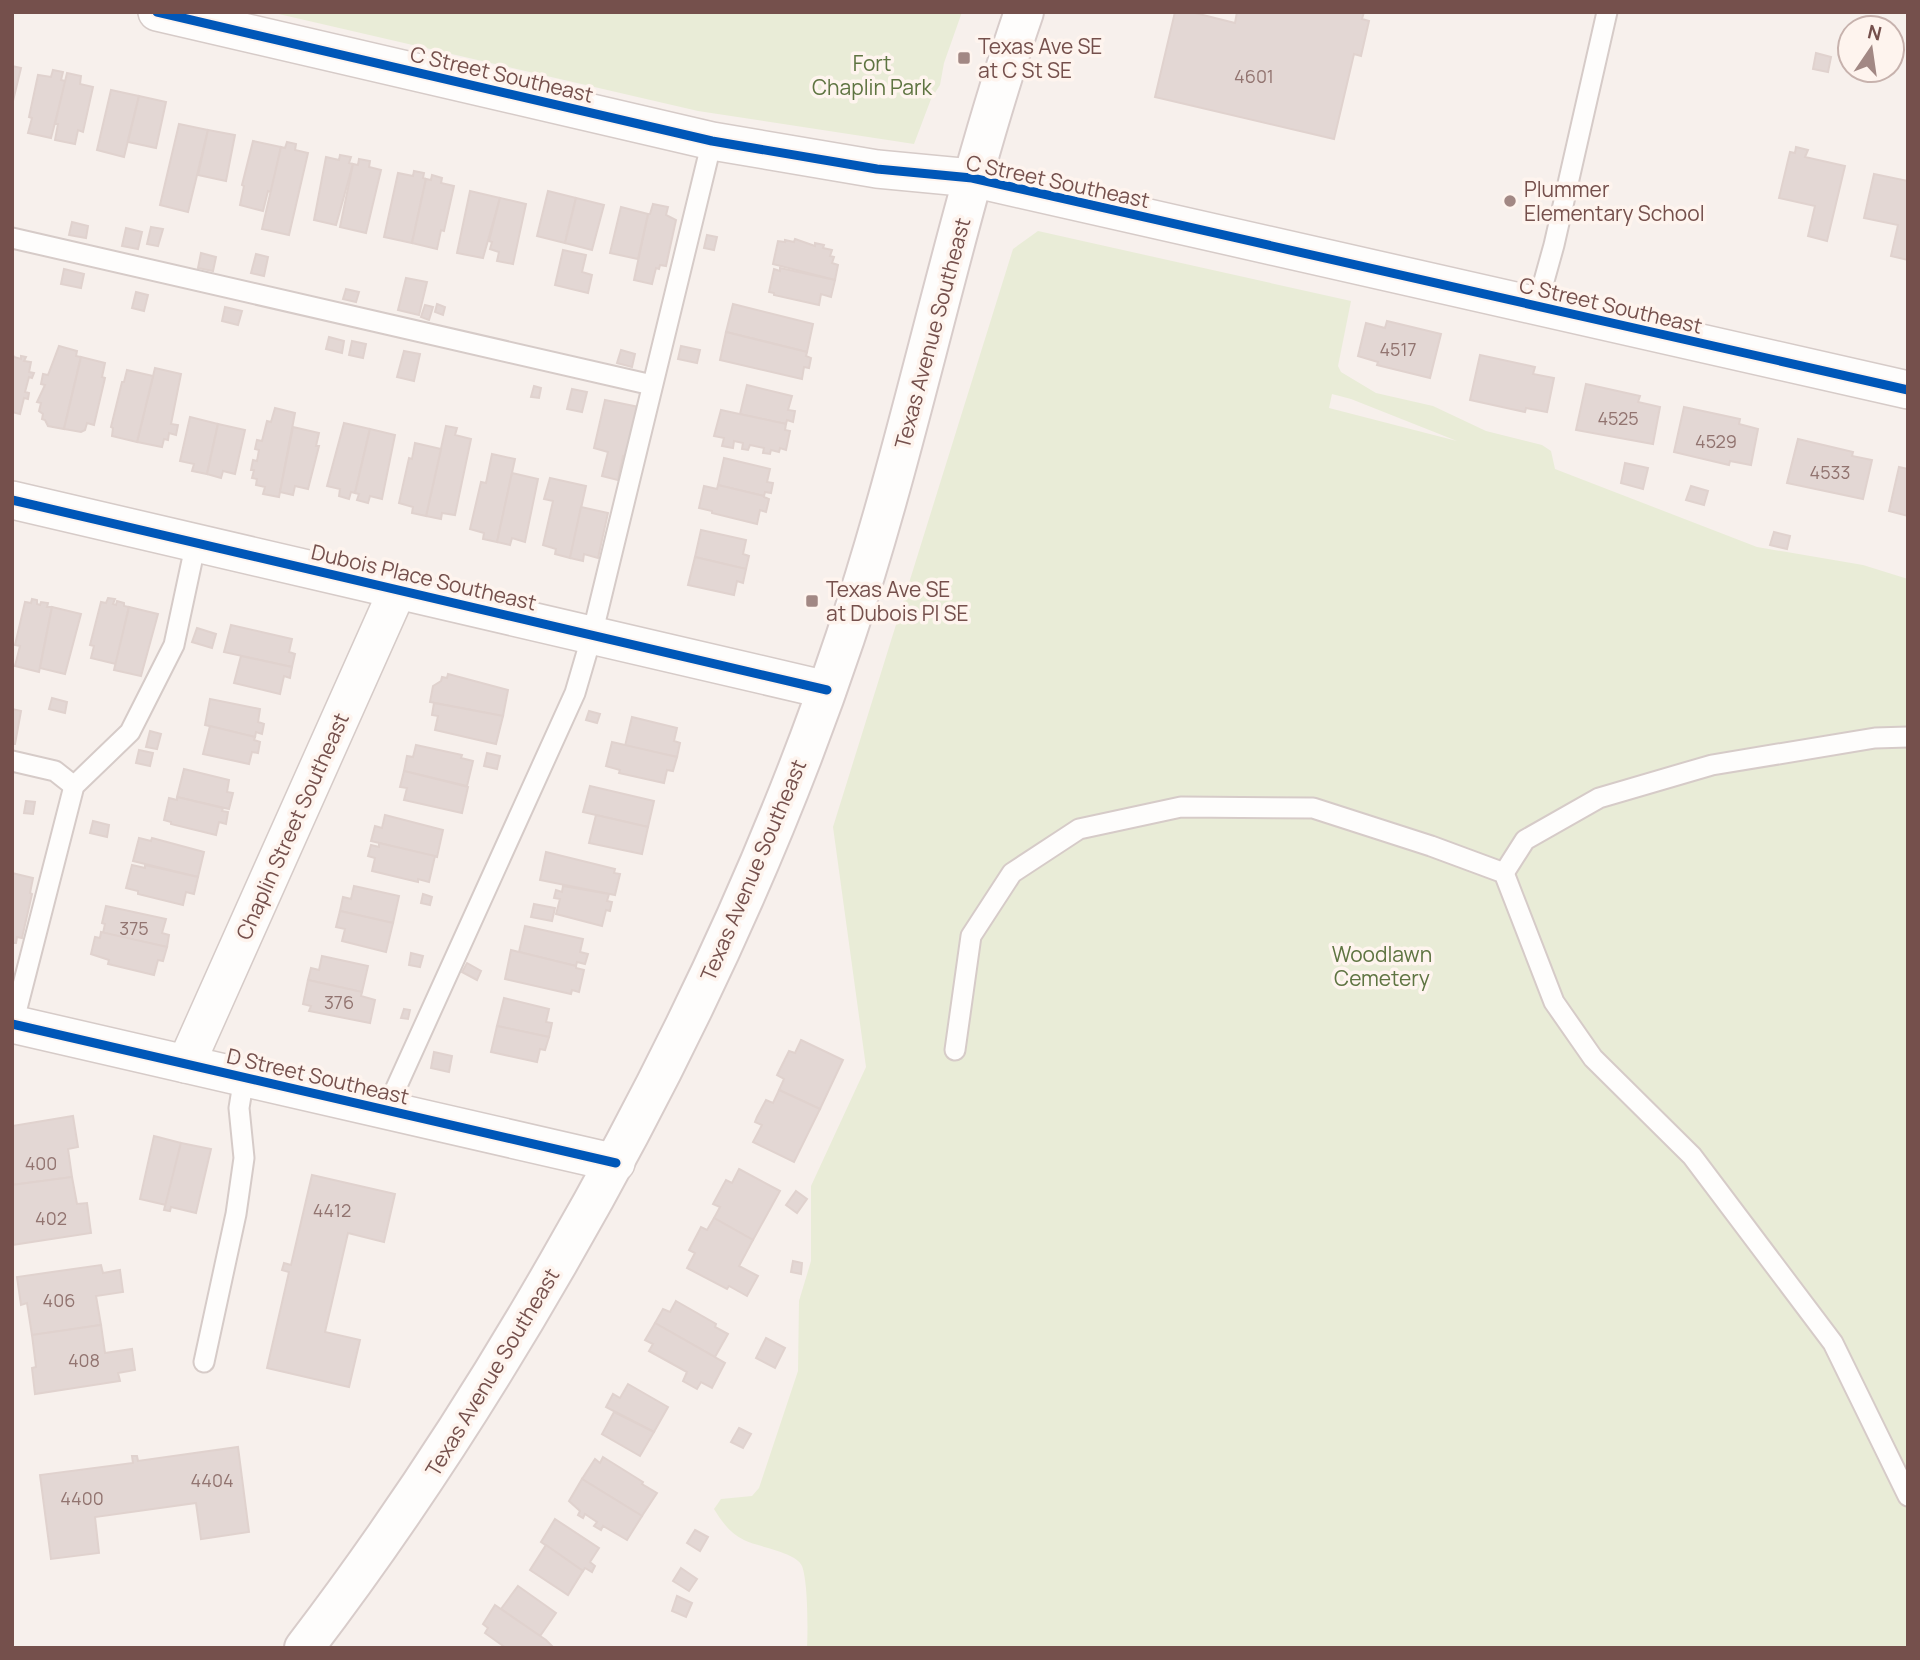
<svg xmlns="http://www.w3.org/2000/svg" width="1920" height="1660" viewBox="0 0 1920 1660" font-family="Manrope,sans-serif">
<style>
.green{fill:#e9ecd7;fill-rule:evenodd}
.building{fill:#e3d7d4;stroke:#e0d2ce;stroke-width:2}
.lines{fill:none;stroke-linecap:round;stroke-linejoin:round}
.service-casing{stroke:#d6cbc8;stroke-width:23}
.minor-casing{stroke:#d6cbc8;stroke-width:40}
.secondary-casing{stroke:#d8ccca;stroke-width:42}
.service{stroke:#fefdfc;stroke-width:19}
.minor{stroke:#fefdfc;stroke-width:37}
.secondary{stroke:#fefdfc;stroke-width:38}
.cycleway-casing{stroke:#fef4ee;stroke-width:13}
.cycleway{stroke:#0057b8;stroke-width:9}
.poi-dot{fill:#a28884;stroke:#fef4ee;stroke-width:2.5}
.labels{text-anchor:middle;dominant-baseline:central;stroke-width:7;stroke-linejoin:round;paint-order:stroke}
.number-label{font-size:18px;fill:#927470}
.poi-label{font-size:21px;fill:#75504c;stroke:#fef4ee;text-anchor:start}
.park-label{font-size:21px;fill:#5e7441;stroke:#fef4ee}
.street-label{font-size:21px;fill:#75504c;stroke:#fef4ee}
</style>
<rect width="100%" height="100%" fill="#f7f0ec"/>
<g class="green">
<polygon points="270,12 962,12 944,63 940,85 931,99 914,144 698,111"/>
<path d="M1038,231L1351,301L1338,366L1341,372L1376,393L1433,406L1486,431L1542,445L1551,451L1555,469L1757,547L1863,565L1908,579V1648H807C808,1630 808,1582 802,1566C796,1552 758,1547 744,1540C730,1533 722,1522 714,1509L721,1499L752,1496L759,1488L798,1371L799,1301L811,1261V1186L866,1067L833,827L1013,249ZM1332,394L1351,399L1457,441L1329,408Z"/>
</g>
<g class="building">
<polygon points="1175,12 1191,12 1235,23 1237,12 1364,12 1362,19 1369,21 1361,56 1354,54 1334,139 1155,97"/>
<polygon points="1816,53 1831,57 1828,72 1813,69"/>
<polygon points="12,66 21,68 12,105"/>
<polygon points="53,70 63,72 61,80 66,81 51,138 28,133 32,118 29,117 38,75 51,77"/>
<polygon points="67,73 81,76 80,84 93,87 83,132 78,130 75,144 55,140 58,124 55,124"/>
<polygon points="111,90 139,96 124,157 97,150"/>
<polygon points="139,96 166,102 156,148 128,142"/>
<polygon points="179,124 208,130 188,212 160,205"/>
<polygon points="208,130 235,135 226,181 198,175"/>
<polygon points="253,141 281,147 271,192 268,191 263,211 240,205 244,186 242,185"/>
<polygon points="287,142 296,144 295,150 308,153 289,235 262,229 281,147 285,148"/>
<polygon points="1796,147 1808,150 1805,157 1845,166 1827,241 1808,236 1815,206 1779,198 1790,152 1795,153"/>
<polygon points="340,155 351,157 349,163 353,164 336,225 314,220 326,157 339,160"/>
<polygon points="359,159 370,161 369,167 381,170 366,233 340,227 353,164 358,165"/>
<polygon points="414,171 424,173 423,178 426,179 412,243 384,237 398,173 413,176"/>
<polygon points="1874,174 1908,181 1908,260 1891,256 1898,225 1864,218"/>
<polygon points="432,175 442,178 441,183 454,186 444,231 441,230 437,249 412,243 426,179 431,180"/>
<polygon points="470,191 500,198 483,258 457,253"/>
<polygon points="548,191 576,198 565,243 537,236"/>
<polygon points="500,198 526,204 513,264 497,261 499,252 490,249 492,242 489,241"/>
<polygon points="576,198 604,205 592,250 565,243"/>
<polygon points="653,204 668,207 666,215 676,220 666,266 660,265 659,269 656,268 652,284 634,280 648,214 650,214"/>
<polygon points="621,207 648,214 638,259 610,253"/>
<polygon points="72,222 88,226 86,238 69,235"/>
<polygon points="151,227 163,229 158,246 147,244"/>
<polygon points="126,228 142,232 138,249 122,246"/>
<polygon points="707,235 717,237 714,250 704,248"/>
<polygon points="795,239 815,246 815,243 824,245 823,248 832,250 830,256 834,257 832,263 838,265 835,280 773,264 778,241 785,242 785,240 794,242"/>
<polygon points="563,250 586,255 582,272 592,275 588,293 555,285"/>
<polygon points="201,253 216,257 213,271 198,268"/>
<polygon points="256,254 268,257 264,276 251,273"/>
<polygon points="780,268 835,280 831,297 821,294 819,305 774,295 774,293 769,292 774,269 780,271"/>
<polygon points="64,269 84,274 81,288 61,284"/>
<polygon points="406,278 427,282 419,315 398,310"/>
<polygon points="346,289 359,292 356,302 343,299"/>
<polygon points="136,292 148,295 144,311 132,308"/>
<polygon points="437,304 445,307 443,315 435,312"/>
<polygon points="733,304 813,324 807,352 726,332"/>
<polygon points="425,305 433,307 429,320 421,317"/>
<polygon points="225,307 242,311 238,325 222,321"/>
<polygon points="1387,321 1441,334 1430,378 1377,365 1378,362 1358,356 1366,323 1385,328"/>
<polygon points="726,332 807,352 806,356 811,358 809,368 804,367 802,379 720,360"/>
<polygon points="329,337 344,341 342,353 326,349"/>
<polygon points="352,341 366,344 363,358 349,355"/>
<polygon points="59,346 77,351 76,356 81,357 64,429 48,426 45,420 42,419 43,414 39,411 41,403 37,402 45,385 41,384 43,374 48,375"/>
<polygon points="681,346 700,350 697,363 678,359"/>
<polygon points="621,350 635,354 632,367 617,363"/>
<polygon points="404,351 420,354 414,381 397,377"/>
<polygon points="12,353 14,357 21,359 21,356 26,357 24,361 31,362 29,372 34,373 32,378 29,377 25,392 29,393 28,399 24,398 20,414 12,412"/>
<polygon points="1480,355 1535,367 1533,374 1554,378 1547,412 1526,408 1525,412 1470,400"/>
<polygon points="81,357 105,363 102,377 105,378 94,425 87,423 85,430 81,432 64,429"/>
<polygon points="155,368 181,374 171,424 178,425 176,435 169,433 168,440 164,439 162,447 137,442"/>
<polygon points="127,370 153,376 137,442 112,436 113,428 111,427 122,382 124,382"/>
<polygon points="1586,384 1640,396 1638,402 1660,407 1653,444 1576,430"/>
<polygon points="747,385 792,396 788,410 795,411 793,422 787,420 786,424 740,414"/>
<polygon points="534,386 541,388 539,398 531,397"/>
<polygon points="572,389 587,392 582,412 567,409"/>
<polygon points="605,400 639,407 627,457 623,456 618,480 602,476 608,452 594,448"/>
<polygon points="1684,407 1740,419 1739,424 1758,429 1751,465 1730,461 1729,465 1674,452"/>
<polygon points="275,408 295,413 279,497 263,494 265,487 256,485 257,479 252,478 254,470 251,470 253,460 257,461 259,450 255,449 257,440 262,441 267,421 271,422"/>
<polygon points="721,410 786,424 785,430 790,431 786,450 780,448 779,452 771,450 770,454 763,453 764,448 750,445 748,450 742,449 743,443 734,441 733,448 722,446 724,438 714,436"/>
<polygon points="190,417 218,424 207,474 192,471 194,464 180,461"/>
<polygon points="344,423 370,429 355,493 351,492 349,499 339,496 340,489 327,486"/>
<polygon points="218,424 245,430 235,474 223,471 221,478 207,474"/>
<polygon points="446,426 457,428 455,435 471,439 455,515 442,513 441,519 426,516"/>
<polygon points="293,427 319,433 316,446 319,446 308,489 295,486 293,495 280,492"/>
<polygon points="370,429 395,435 382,499 370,496 368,503 357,500 359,494 355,493"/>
<polygon points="1798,439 1853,452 1852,456 1872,460 1863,499 1787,483"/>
<polygon points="415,443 441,449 426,516 412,513 413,507 399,503 409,458 412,459"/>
<polygon points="492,454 515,459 497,542 483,539 484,533 470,529 481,482 486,483"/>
<polygon points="724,458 770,469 767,482 773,483 771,493 765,492 764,496 718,485"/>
<polygon points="1625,463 1648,468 1643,489 1621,483"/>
<polygon points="1899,467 1908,469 1908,516 1889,511"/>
<polygon points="512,473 538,479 525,542 512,538 510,545 497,542"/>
<polygon points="550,478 586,486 570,558 555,554 556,549 543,545 553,501 544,499"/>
<polygon points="718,485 764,496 764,497 769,499 766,512 760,510 757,524 712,513 712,511 699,508 704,486 717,489"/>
<polygon points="1691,486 1708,491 1704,505 1686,500"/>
<polygon points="581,507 608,513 598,558 584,554 583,561 570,558"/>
<polygon points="701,530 746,540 743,554 749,556 746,569 695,557"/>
<polygon points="1774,532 1790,536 1787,549 1770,545"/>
<polygon points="695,557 746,569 743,583 737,581 734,595 688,585"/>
<polygon points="108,598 115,599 113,604 116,605 117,601 124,603 124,606 129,607 116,664 91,658 94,646 90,645 101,602 106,603"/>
<polygon points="32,599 37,600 37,604 40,605 41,602 48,603 47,607 52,607 39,672 15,666 20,646 15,645 25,602 31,603"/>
<polygon points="52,607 81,614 65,674 40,668"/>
<polygon points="129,607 158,614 141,676 114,670"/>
<polygon points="231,625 292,639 289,652 295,654 292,667 224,652"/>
<polygon points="197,628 216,634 212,648 192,642"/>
<polygon points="241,656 292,667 290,678 284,676 280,694 234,683"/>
<polygon points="448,674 508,690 503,716 430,702 433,686 441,681 442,677 447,678"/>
<polygon points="52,698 67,702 65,713 49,709"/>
<polygon points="210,699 260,709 258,722 264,724 262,734 256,732 255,737 205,725"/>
<polygon points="434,703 503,716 496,744 435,730 438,716 432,715"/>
<polygon points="12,709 21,711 15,744 12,744"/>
<polygon points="589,711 600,714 597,723 586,720"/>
<polygon points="632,717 677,728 674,741 680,743 677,757 625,746"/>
<polygon points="210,726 255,737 254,740 260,742 258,753 252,752 249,764 203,754"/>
<polygon points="150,731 161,734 157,749 146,747"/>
<polygon points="612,742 677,757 673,771 667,770 664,783 619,773 620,770 606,766"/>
<polygon points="416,745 462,755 461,758 473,761 467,786 404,771 407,756 413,757"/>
<polygon points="139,750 153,753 150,766 136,763"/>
<polygon points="487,753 500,756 497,769 484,766"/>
<polygon points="184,769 229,780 227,792 233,793 229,809 177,797"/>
<polygon points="404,771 468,787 462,813 404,800 407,788 400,787"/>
<polygon points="590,786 654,801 648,827 583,812"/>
<polygon points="177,797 223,808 222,811 228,812 226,824 219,822 216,835 171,824 171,822 164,820 169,798 177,800"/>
<polygon points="26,801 35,802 33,814 24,813"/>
<polygon points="385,815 443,830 437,857 371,841 375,826 382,828"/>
<polygon points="596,815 648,827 642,854 589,843"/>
<polygon points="93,821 109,825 107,837 90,833"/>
<polygon points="139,838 151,841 152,838 204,852 198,877 133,861"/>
<polygon points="379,843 435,856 429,882 418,879 418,882 372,871 375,858 368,856 371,845 379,847"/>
<polygon points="546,852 615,869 614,873 620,874 615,895 540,880"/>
<polygon points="132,865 145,868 145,865 198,877 194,894 186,892 183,905 138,894 138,891 126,888"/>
<polygon points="12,873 33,878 30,893 32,894 22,938 17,937 16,943 12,943"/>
<polygon points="354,886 399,896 393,923 340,911 343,897 351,899"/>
<polygon points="563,886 609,894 607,901 612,902 610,911 606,910 602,926 556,914 560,899 554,898 556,890 562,892"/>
<polygon points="423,894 432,897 430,905 421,903"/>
<polygon points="534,904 555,908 552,921 531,917"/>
<polygon points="106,906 166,919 162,933 169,935 167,947 103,933 105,924 102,923"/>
<polygon points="340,911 393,923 386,952 342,941 345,929 336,927"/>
<polygon points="525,926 583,939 580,952 588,954 585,964 577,962 576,966 519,952"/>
<polygon points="101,932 167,947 163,961 158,960 154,975 108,964 109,960 91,954 95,937 100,938"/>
<polygon points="511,950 576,966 576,968 584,970 579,992 572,990 571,994 505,979"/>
<polygon points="411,953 423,956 420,967 409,965"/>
<polygon points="322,956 368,966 362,992 308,980 311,968 319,970"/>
<polygon points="467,963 481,971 477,980 462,972"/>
<polygon points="308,980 362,992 361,996 375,1000 370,1023 309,1011 311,1006 303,1004"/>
<polygon points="504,998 549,1009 546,1022 552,1023 549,1037 497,1026"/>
<polygon points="404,1009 410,1010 408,1019 401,1018"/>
<polygon points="497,1026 549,1037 545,1050 540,1049 537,1062 491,1052"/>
<polygon points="801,1040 843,1060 820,1109 779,1090 784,1079 777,1075 789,1051 795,1053"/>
<polygon points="434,1052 452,1056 449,1072 431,1068"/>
<polygon points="779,1090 820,1109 794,1162 753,1142 762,1125 755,1122 757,1117 766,1100 773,1103"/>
<polygon points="73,1116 78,1147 68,1149 72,1177 12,1185 12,1126"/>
<polygon points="154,1136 181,1143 166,1205 140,1199"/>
<polygon points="181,1143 211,1149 196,1213 171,1207 170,1211 164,1210"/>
<polygon points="739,1169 780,1191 753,1240 714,1218 720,1207 713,1204 726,1180 732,1183"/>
<polygon points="312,1175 395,1194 384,1242 348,1233 325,1332 360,1340 349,1387 267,1368 289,1272 282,1270 284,1263 291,1265"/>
<polygon points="72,1177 77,1204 87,1203 91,1233 12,1245 12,1185"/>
<polygon points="796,1191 807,1199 797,1213 786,1205"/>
<polygon points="714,1218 753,1240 739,1266 758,1276 747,1296 729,1286 727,1289 687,1268 695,1253 689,1250 701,1227 707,1230"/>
<polygon points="793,1261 802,1263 801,1274 791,1272"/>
<polygon points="101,1265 103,1273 120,1270 123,1292 96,1296 101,1325 32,1335 27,1303 21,1305 17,1277"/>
<polygon points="676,1301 716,1324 715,1327 728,1334 715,1357 655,1323 663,1309 670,1312"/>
<polygon points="655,1323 725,1363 712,1388 701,1382 697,1389 683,1381 687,1372 649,1351 653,1344 645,1340"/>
<polygon points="101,1325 105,1353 132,1349 135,1370 118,1373 120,1381 35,1394 32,1368 36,1367 32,1335"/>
<polygon points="766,1338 785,1348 775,1368 756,1358"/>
<polygon points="628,1384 668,1407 654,1432 606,1407 613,1394 620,1398"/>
<polygon points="614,1412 654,1432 640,1456 602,1434"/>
<polygon points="739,1428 751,1434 743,1448 731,1442"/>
<polygon points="238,1447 249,1532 201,1539 196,1503 95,1517 99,1553 51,1559 40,1475 133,1463 132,1456 137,1456 138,1461"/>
<polygon points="603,1457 643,1482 642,1484 657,1493 642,1516 582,1479 595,1459 600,1463"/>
<polygon points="582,1479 642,1516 627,1540 603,1526 601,1530 594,1526 597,1522 585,1514 583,1518 578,1515 580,1511 569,1501"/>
<polygon points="555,1519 599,1548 590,1562 595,1566 592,1572 585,1568 583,1571 541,1542"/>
<polygon points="695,1530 708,1537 700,1551 687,1543"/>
<polygon points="546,1545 583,1571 568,1595 530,1570"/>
<polygon points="681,1568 697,1579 689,1591 673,1581"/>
<polygon points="518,1586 556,1613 540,1636 501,1609"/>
<polygon points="677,1596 692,1603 686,1617 672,1611"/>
<polygon points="495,1605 546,1640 554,1648 506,1648 485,1633 488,1628 483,1624"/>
</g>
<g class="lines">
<g class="service-casing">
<g id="service">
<polyline points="12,238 652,385"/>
<polyline points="1537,306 1554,245 1607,12"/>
<polyline points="12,761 55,771 74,786"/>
<polyline points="1504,873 1525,840 1599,798 1712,765 1875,738 1908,737"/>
<polyline points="13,1024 74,786 130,732 174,645 196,542"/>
<polyline points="955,1050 971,936 1012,873 1079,829 1181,807 1313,808 1431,846 1504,873 1554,1002 1593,1058 1692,1156 1833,1343 1908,1496"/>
<polyline points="386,1110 575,693 592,635 712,141"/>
<polyline points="204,1362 236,1214 244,1158 239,1108 244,1077"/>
</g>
</g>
<g class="minor-casing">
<g id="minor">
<polyline points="157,12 712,141 877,169 972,178 1908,390"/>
<polyline points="12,500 827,690"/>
<polyline points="12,1024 616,1163"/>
<polyline points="186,1064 398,589"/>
</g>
</g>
<g class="secondary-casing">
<path id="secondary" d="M304,1648C398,1525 481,1397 558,1263C673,1064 772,856 845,638C914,432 953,218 1024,12"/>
</g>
<use href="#service" class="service"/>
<use href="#minor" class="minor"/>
<use href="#secondary" class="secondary"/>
<g class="cycleway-casing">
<g id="cycleway">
<polyline points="157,12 712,141 877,169 972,178 1908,390"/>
<polyline points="12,500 827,690"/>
<polyline points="12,1024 616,1163"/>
</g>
</g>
<use href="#cycleway" class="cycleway"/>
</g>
<g class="poi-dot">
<rect x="957" y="51" width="14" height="14" rx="3.5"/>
<circle cx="1510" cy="201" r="7"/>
<rect x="805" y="594" width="14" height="14" rx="3.5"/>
</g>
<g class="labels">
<g class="number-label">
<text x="1254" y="76">4601</text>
<text x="1398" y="349">4517</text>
<text x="1618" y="418">4525</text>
<text x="1716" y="441">4529</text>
<text x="1830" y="472">4533</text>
<text x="134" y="928">375</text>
<text x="339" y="1002">376</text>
<text x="41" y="1163">400</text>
<text x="332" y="1210">4412</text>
<text x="51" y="1218">402</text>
<text x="59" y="1300">406</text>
<text x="84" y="1360">408</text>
<text x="212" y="1480">4404</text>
<text x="82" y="1498">4400</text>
</g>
<g class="poi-label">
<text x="978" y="46">Texas Ave SE<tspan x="978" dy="24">at C St SE</tspan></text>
<text x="1524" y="189">Plummer<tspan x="1524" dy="24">Elementary School</tspan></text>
<text x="826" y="589">Texas Ave SE<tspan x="826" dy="24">at Dubois Pl SE</tspan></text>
</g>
<g class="park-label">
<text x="872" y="63">Fort<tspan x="872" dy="24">Chaplin Park</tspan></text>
<text x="1382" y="954">Woodlawn<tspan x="1382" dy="24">Cemetery</tspan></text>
</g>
<g class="street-label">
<text transform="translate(502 74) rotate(13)">C Street Southeast</text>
<text transform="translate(1058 181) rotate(12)">C Street Southeast</text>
<text transform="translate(1611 305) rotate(13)">C Street Southeast</text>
<text transform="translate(932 333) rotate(-75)">Texas Avenue Southeast</text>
<text transform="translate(424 577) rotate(13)">Dubois Place Southeast</text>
<text transform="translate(292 826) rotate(-66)">Chaplin Street Southeast</text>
<text transform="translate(753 870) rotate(-67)">Texas Avenue Southeast</text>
<text transform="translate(318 1076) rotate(13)">D Street Southeast</text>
<text transform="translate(492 1372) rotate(-59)">Texas Avenue Southeast</text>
</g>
</g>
<rect width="1920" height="1660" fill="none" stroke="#75504c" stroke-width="28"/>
<g transform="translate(1871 49) rotate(13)"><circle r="33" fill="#fef4ee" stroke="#c7b2ad" stroke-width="2"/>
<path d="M0-5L12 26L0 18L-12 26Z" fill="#a28884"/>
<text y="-10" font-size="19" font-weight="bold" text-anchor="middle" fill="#75504c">N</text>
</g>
</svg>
